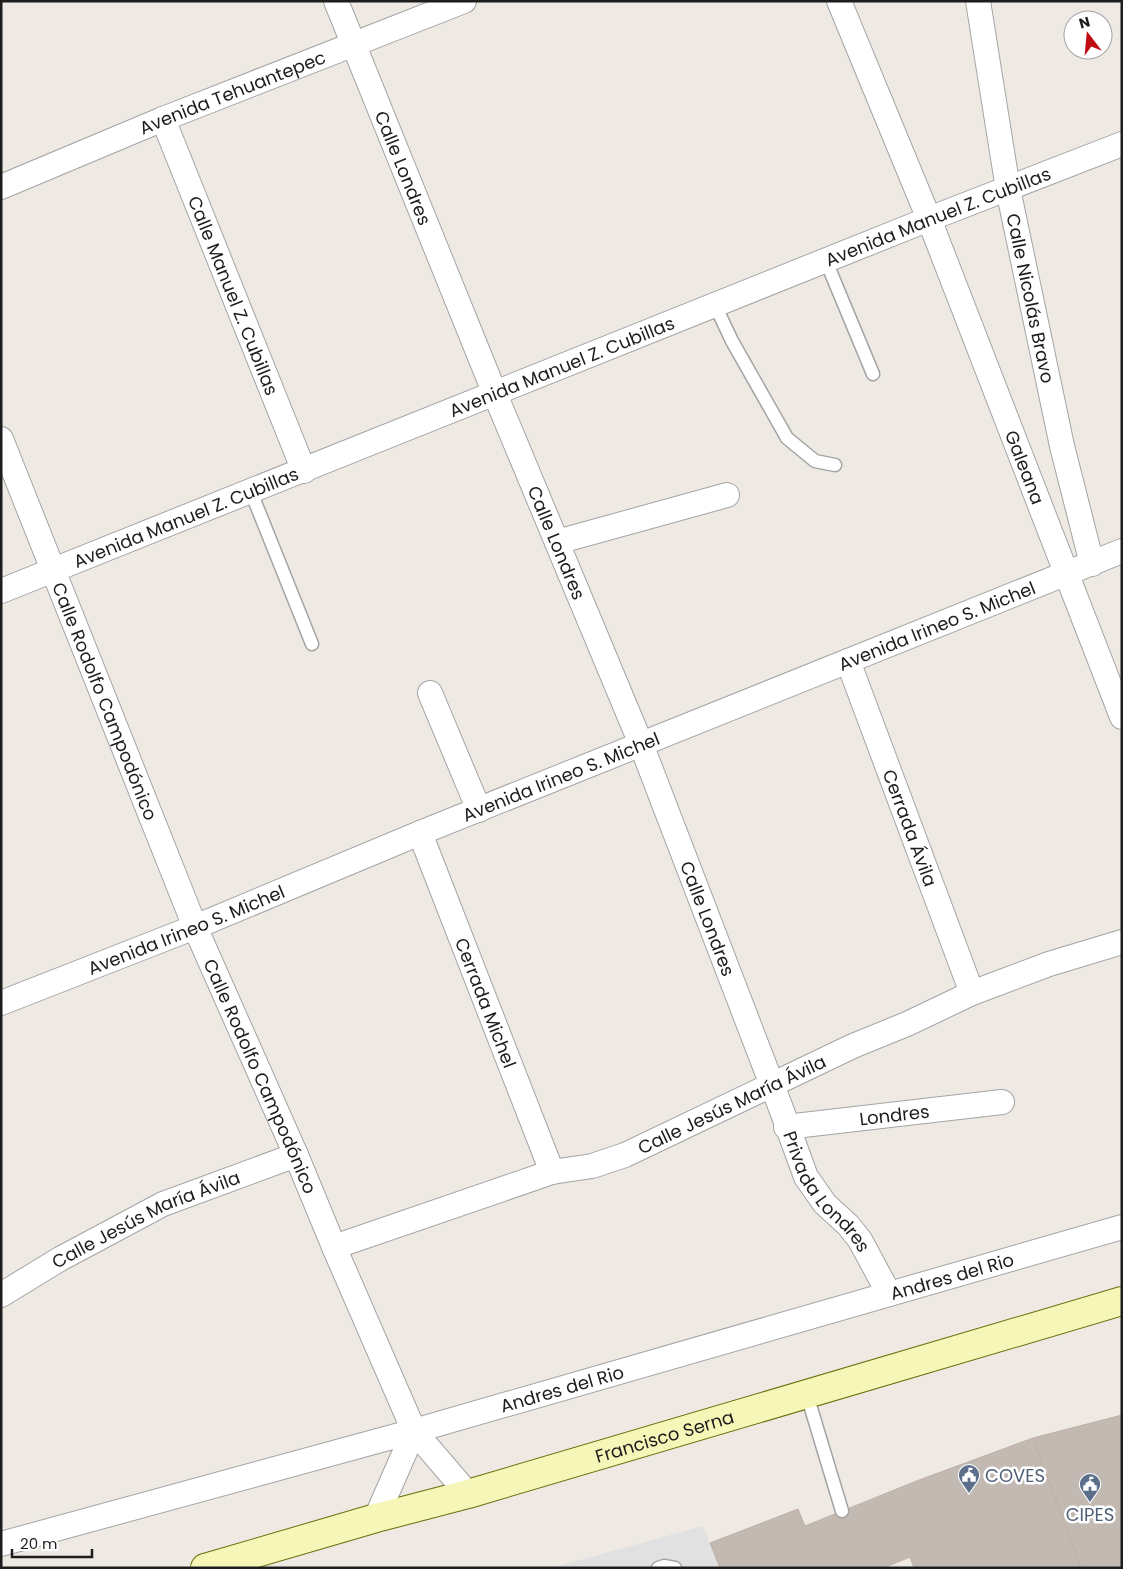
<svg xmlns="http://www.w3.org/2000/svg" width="1123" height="1569" viewBox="0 0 1123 1569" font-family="Poppins,sans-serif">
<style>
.parking{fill:#e1e1e1}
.building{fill:#c2b9b3;stroke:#bfb0a6}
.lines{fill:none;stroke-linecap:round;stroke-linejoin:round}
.service-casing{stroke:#a4a4a4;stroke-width:15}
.minor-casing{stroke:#a4a4a4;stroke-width:26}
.secondary-casing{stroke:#696f0a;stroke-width:30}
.service{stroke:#fff;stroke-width:12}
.minor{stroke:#fff;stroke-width:24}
.secondary{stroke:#f6f6b9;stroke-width:28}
.labels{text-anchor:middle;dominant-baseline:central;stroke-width:5;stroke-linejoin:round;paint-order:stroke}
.street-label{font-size:18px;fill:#1d1d1d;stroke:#fff}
.service-label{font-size:18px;fill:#4e5e75;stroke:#fff;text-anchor:start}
</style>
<rect width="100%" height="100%" fill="#eeeae3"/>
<polygon class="parking" points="703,1526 720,1568 551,1568"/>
<g class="building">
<polygon points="1122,1415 1122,1568 1081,1568 1033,1438"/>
<polygon points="1033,1438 1081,1568 914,1568 910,1557 883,1568 720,1568 710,1543 798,1509 805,1526 919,1480"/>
</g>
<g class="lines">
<g class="service-casing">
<g id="service">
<polyline points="826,261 873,374"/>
<polyline points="715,305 732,341 787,438 815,461 835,465"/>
<polyline points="251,492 312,644"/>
<polyline points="807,1395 842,1511"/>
<polyline points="658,1568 664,1566 675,1568"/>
</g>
</g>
<g class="minor-casing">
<g id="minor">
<path id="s1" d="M336,1L495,394L641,744L782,1111L806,1177L825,1204L848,1225L860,1240L889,1294"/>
<path id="s2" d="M839,1L929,219L1122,717"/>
<path id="s3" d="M978,1L1008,189L1062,446L1092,564"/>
<path id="s4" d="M163,119L304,471"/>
<path id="s5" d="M1,187L163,119L464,1"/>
<path id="s6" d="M1,439L195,927L296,1155L334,1247L414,1431L468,1494"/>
<polyline points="557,542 727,495"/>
<path id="s7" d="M1,591L929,219L1122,144"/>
<path id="s8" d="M848,661L972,993"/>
<polyline points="430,693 479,810"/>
<path id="s9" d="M420,833L552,1172"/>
<path id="s10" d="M1,1003L195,927L420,833L1122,551"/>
<path id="s11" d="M786,1127L1002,1102"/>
<path id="s12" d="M334,1247L552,1172L592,1166L625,1155L853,1046L907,1024L972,993L1049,964L1122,942"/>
<path id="s13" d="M1,1295L60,1259L163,1204L296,1155"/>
<polyline points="376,1518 414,1431"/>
<path id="s14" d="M1,1544L414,1431L1122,1227"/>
</g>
</g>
<g class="secondary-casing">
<g id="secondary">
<path id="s15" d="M205,1568L376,1518L468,1494L1122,1301"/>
</g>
</g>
<use href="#service" class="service"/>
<use href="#minor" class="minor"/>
<use href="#secondary" class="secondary"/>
</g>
<defs>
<g id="civic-pin" transform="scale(1.125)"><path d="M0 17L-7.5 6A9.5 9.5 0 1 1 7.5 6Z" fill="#5c6f8a" stroke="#fff"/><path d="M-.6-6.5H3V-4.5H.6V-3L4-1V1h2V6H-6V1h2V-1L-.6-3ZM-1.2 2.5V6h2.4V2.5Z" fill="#fff"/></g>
</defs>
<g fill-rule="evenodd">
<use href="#civic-pin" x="969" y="1475"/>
<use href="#civic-pin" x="1090" y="1484"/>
</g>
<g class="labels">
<g class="street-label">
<text stroke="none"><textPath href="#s5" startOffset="250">Avenida Tehuantepec</textPath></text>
<text stroke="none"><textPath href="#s1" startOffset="180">Calle Londres</textPath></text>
<text stroke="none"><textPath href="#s7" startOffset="1009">Avenida Manuel Z. Cubillas</textPath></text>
<text stroke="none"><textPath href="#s4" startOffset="190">Calle Manuel Z. Cubillas</textPath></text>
<text stroke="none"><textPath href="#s3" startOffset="302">Calle Nicolás Bravo</textPath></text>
<text stroke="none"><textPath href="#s7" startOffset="604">Avenida Manuel Z. Cubillas</textPath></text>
<text stroke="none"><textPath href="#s2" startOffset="502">Galeana</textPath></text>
<text stroke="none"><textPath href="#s7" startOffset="199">Avenida Manuel Z. Cubillas</textPath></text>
<text stroke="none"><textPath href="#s1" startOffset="585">Calle Londres</textPath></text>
<text stroke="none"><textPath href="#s10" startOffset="1009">Avenida Irineo S. Michel</textPath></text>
<text stroke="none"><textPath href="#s6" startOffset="282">Calle Rodolfo Campodónico</textPath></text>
<text stroke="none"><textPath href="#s10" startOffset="604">Avenida Irineo S. Michel</textPath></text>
<text stroke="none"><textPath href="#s8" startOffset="178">Cerrada Ávila</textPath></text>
<text stroke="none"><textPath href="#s1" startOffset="990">Calle Londres</textPath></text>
<text stroke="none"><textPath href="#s10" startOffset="199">Avenida Irineo S. Michel</textPath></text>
<text stroke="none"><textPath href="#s9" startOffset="182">Cerrada Michel</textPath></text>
<text stroke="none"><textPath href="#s6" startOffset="688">Calle Rodolfo Campodónico</textPath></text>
<text stroke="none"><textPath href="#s12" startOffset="424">Calle Jesús María Ávila</textPath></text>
<text stroke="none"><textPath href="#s11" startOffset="109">Londres</textPath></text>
<text stroke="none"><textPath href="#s1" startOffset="1290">Privada Londres</textPath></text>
<text stroke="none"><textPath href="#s13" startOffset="164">Calle Jesús María Ávila</textPath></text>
<text stroke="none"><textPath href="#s14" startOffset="988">Andres del Rio</textPath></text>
<text stroke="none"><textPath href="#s14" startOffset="582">Andres del Rio</textPath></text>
<text stroke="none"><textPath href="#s15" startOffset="478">Francisco Serna</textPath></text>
</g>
<g class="service-label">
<text x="985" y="1475">COVES</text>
<text x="1090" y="1514" text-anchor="middle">CIPES</text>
</g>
</g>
<rect width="1123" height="1569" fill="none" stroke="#1d1d1d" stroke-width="5"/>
<g transform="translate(1088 35) rotate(344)"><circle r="24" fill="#ffffff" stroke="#a5a5a5"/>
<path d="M0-4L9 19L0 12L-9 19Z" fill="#c10913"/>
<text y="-8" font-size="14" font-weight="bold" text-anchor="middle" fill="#1d1d1d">N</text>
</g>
<path d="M12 1549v8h80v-8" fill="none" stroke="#1d1d1d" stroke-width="2.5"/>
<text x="20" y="1549" font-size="15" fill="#1d1d1d" stroke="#ffffff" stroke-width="4" paint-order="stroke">20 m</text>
</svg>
